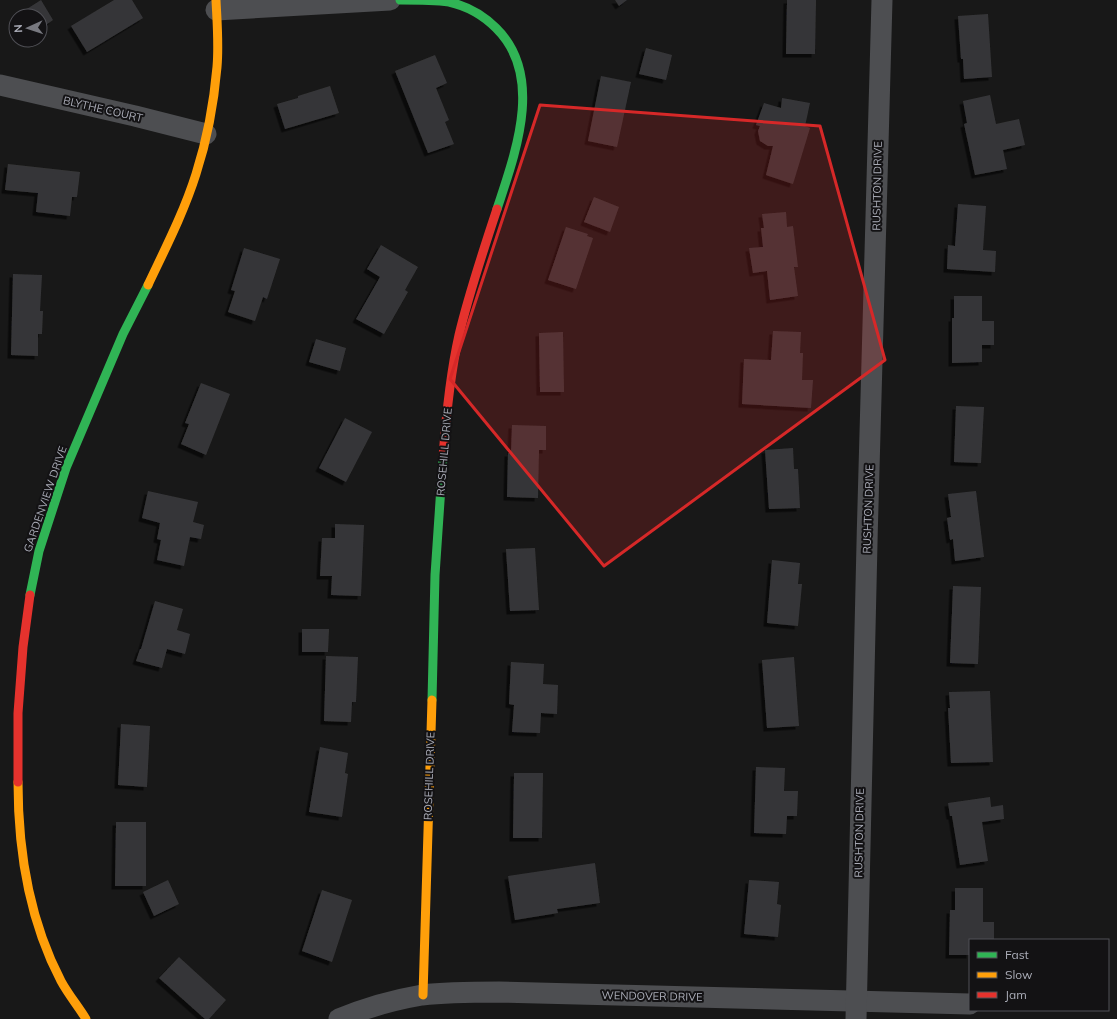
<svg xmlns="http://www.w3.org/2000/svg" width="1117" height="1019" viewBox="0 0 1117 1019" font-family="Mulish,sans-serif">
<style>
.building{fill:#363638;filter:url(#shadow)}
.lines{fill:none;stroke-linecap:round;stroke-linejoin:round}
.street{stroke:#4d4e51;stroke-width:21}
.fast{stroke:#30b455;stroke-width:9}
.slow{stroke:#ff9f0a;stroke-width:9}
.jam{stroke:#e5322d;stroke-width:9}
.marked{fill:#d62828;fill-opacity:0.2;stroke:#d62828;stroke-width:3;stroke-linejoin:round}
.labels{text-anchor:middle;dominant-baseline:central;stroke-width:4;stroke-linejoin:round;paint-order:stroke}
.street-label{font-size:11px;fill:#abadb8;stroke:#131214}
</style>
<defs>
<filter id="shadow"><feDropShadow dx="-3.5" dy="3.5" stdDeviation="0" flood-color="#0009"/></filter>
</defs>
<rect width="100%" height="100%" fill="#181818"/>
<g class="building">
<polygon points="41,0 53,20 40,29 40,16 20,16 19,14"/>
<polygon points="114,0 132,0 143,18 87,52 71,26"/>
<polygon points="615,0 627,0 619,6"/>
<polygon points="787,0 816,0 815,54 786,54"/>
<polygon points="988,14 992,77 964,79 963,59 961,59 958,16"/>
<polygon points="646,48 672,55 666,80 639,74"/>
<polygon points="435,55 447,83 436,88 449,120 445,122 454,144 428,153 395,71"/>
<polygon points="601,76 631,82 617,147 588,141"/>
<polygon points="330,86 339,113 285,129 277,104 298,98 298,96"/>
<polygon points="990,95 996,124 1019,119 1025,145 1003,150 1007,169 975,175 964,124 967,123 963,101"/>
<polygon points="782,98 810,103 805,126 810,128 793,184 766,175 773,146 768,146 760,141 758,131 760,126 756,125 764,103 781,108"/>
<polygon points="8,164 80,172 77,197 72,197 70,216 36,212 38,193 5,190"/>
<polygon points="594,197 619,207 610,232 584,222"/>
<polygon points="958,204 986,206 983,250 996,251 995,272 947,269 948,245 955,246"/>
<polygon points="786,212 787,227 793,226 798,267 794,267 798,296 770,300 767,271 753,273 749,248 763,247 761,228 764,228 762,214"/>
<polygon points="566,227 588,234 587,236 593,238 576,289 548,280"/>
<polygon points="381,245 418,267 405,290 408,292 384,334 356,319 380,277 367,269"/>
<polygon points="244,248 280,259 267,299 263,297 255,321 228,312 235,291 231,290"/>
<polygon points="13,274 42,275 40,311 43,311 42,334 38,334 38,356 11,355"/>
<polygon points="954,296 982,296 982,321 994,321 994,345 982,345 982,362 952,363 952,318 954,318"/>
<polygon points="773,331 801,332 800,353 803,353 802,380 813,380 811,408 742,404 744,359 771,360"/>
<polygon points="563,332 564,392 540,392 539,333"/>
<polygon points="316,339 346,348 340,371 309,362"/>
<polygon points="201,383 230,394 206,455 181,444 189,424 185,423"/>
<polygon points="956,406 984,407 981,463 954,462"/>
<polygon points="345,418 372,432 346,482 319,468"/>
<polygon points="512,425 546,426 546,450 539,450 538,498 507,497 508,453 511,453"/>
<polygon points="793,448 794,469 798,469 800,508 769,509 765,450"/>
<polygon points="148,491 198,502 193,522 204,525 201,539 190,537 184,566 157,560 161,540 157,539 160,523 142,518"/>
<polygon points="976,491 984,557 955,561 953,539 950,540 947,518 951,517 948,494"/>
<polygon points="335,524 364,525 361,596 331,595 332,576 320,576 322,538 335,538"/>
<polygon points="535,548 539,610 510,611 506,549"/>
<polygon points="772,560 800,563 798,584 802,584 798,626 767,623"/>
<polygon points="953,586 981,587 978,664 950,663"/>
<polygon points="155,601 183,609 177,630 190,634 185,654 167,649 162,668 136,661 140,649 141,649"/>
<polygon points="302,629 329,629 328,652 302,652"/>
<polygon points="326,656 358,657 356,702 352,702 351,722 324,721"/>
<polygon points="794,657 799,726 767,728 762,660"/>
<polygon points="511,662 544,664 543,684 558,685 557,714 541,713 540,733 512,732 514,705 509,704"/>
<polygon points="990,691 993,762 951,763 948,708 950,708 949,692"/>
<polygon points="121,724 150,726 147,787 118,785"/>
<polygon points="320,747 348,753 345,773 348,774 342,817 309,812"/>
<polygon points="756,767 785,768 784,791 798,791 797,816 787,816 786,834 754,833"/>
<polygon points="514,773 543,773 542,838 513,838"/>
<polygon points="990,797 991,807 1003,805 1004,819 982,822 988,861 960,865 952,816 950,816 948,803"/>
<polygon points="116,822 146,822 146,886 115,886"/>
<polygon points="595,863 600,903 557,909 558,913 515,920 508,876"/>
<polygon points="168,880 179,904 154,916 143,892"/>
<polygon points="749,880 779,882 777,904 781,905 778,937 744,934"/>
<polygon points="955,888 983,888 983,922 994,922 994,940 970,940 970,955 949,955 950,910 955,910"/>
<polygon points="322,890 352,900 332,962 302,951"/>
<polygon points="179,957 226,1000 209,1019 205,1019 159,978"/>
</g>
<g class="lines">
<g class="street">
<polyline points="216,10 390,0"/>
<polyline points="0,85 135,116 206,134"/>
<path d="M339,1019C365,1008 393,1000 422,995C447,992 473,992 499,992L970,1004"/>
<path d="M856,1019C862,679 873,340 882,0"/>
</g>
<g class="fast">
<path d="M400,0C416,0 433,0 449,2C467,6 483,15 496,28C545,76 515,154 497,209"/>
<polyline points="30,595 39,551 66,468 123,334 148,285"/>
<polyline points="432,700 435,575 443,457"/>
</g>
<g class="slow">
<path d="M148,285C165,249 184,212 196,174C207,140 214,102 217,67C219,44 217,22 216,0"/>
<path d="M18,782C18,850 29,920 61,981C68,994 78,1006 86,1019"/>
<polyline points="423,995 432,700"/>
</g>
<g class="jam">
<path d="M443,457C446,416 450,375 459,335C469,293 483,251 497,209"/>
<polyline points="18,782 18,713 23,647 30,595"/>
</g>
</g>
<path class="marked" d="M540,105L820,126L885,360L604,566L450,379Z"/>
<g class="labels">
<g class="street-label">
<text transform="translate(103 109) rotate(13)">BLYTHE COURT</text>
<text transform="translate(877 186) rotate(-89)">RUSHTON DRIVE</text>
<text transform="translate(444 452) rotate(-85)">ROSEHILL DRIVE</text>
<text transform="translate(45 499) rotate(-71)">GARDENVIEW DRIVE</text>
<text transform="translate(868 509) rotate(-88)">RUSHTON DRIVE</text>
<text transform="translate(429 776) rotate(-88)">ROSEHILL DRIVE</text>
<text transform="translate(859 833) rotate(-89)">RUSHTON DRIVE</text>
<text transform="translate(652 996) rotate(1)">WENDOVER DRIVE</text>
</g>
</g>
<rect x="969" y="939" width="140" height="72" fill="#131214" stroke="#505056"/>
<rect x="977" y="952" width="20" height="6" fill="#30b455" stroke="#505056"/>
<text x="1005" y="959" font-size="12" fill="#abadb8">Fast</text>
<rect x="977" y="972" width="20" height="6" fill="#ff9f0a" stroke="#505056"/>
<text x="1005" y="979" font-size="12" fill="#abadb8">Slow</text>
<rect x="977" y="992" width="20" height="6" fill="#e5322d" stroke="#505056"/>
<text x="1005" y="999" font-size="12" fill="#abadb8">Jam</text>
<g transform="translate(28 28) rotate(267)"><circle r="19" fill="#131214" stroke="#505056"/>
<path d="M0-3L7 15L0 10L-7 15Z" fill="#787980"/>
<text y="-6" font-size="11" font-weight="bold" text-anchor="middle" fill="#abadb8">N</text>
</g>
</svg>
